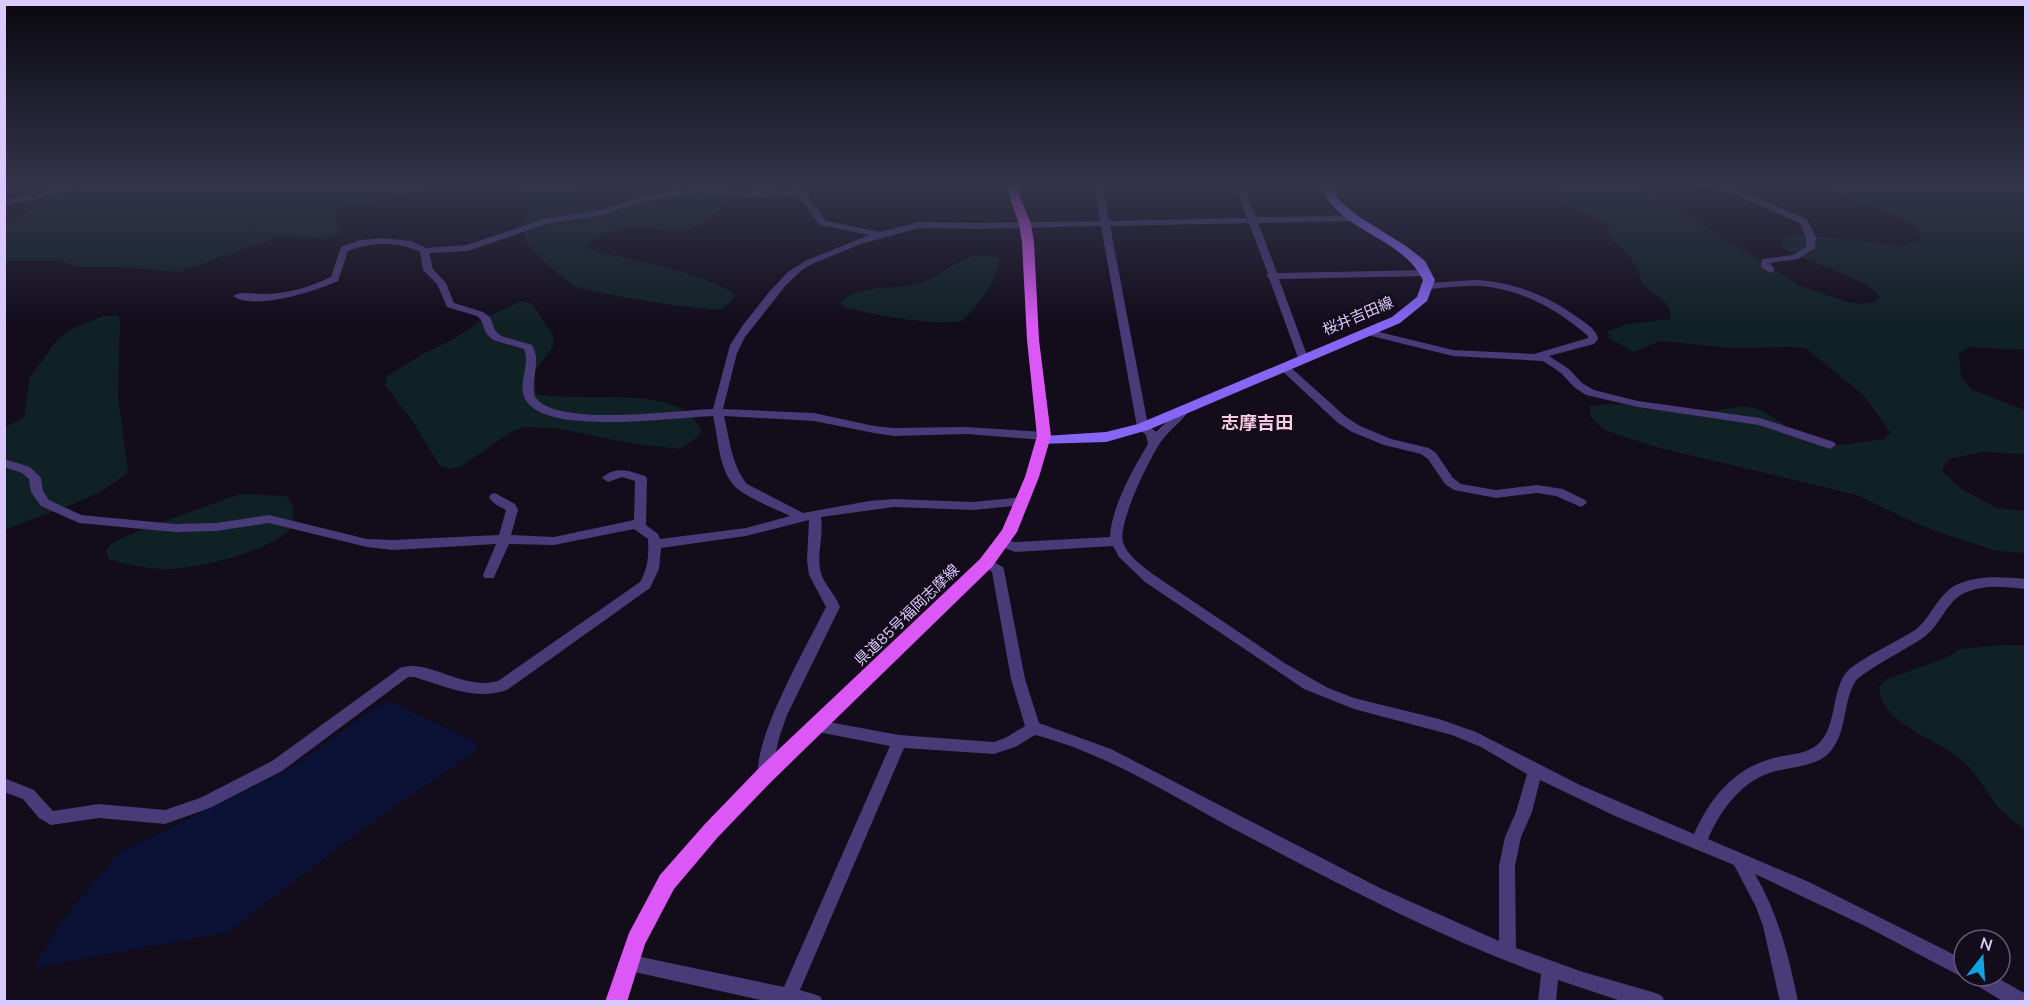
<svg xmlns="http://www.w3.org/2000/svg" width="2030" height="1006" viewBox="0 0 2030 1006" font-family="'Nunito Sans','Noto Sans JP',sans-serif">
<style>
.green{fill:#102125}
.water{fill:#0b1236}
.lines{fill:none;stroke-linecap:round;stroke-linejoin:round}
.stream{stroke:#0b1236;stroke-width:2}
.street{fill:#493a78;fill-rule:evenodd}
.secondary{fill:#8766f6;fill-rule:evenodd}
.primary{fill:#db57f6;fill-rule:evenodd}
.labels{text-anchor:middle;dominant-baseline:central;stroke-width:5;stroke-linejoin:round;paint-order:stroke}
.street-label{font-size:15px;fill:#dac9fc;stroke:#120c1b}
.quarter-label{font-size:18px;font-weight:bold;fill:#fccbe0;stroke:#120c1b}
</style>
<rect width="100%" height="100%" fill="#120c1b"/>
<g class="green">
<polygon points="61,184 461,184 339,208 333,212 334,221 344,229 337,235 323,239 283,235 178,272 122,267 80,267 62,261 5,261 4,226 30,211"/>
<path d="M504,184H574L585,201L601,205H616L694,191L733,193V197C719,209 703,227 684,231C676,232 668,230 660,230C636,228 603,227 586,247L599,252C643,263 693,270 733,293L734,298C731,303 725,307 720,309C708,312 592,293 578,287C562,280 541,259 529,245C510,223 554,197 504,184Z"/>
<path d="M1570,184H1635L1801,286L1847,302L1862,304L1873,302L1880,298C1874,281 1812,263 1793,254L1783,248L1782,242L1785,235L1795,234L1906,246L1921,240L1915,225L1902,218L1811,184H2025V350L1970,347L1959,353L1961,377L1972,390L2025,410V454L1983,452L1949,459L1942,471L1960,488L1997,508L2025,511V553L1997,551L1944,534L1913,522L1857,495L1656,447L1604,430L1590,416V406C1627,400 1658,411 1695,413C1713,414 1730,405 1749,407C1776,412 1796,440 1823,444C1843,448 1861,440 1882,440L1891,433L1863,395L1807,349L1793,347L1729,348L1660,341L1634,352L1609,338L1608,331L1629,324L1670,319C1676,303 1651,294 1642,284C1639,264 1623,248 1608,236L1609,228L1605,222L1558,201L1557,197L1560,190Z"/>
<path d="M984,255L999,258C1002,276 975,309 962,321C931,326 875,315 843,307L840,302C860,284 892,290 916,284C943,278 952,258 984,255Z"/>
<path d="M521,301L532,304L554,336L553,347L535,370L536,394C575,402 655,388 687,412C693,416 697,424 701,430L699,436L680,449L629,443L556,428L523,427L511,432L460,467L450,469L440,466L411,419L385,386L387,376L425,353L454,339L485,318Z"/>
<path d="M104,316H118L120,320L118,397L128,471C103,499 40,514 5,530L4,428L24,417L30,377L57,340L75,327Z"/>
<path d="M240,494L287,496L293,508L292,528C270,551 193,571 162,569C144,568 125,565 108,558L106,551L112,543L145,528Z"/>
<path d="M2003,645H2025V830C2017,823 2008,817 2000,809C1987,794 1978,775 1963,761C1938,739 1881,724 1879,687L1887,679L1946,658L1960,649Z"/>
</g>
<polygon class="water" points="388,701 476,742 477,750 359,832 228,932 33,968 59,925 118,853 290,769 369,712"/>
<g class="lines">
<polyline class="stream" points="1103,184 1122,289"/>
<g class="street">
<polygon points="72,184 85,184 39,199 4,205 4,200 35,195"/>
<path d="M790,184H798L800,186L811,184L804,191L826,221L880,232L919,222L978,223L1100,221L1094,184H1102L1109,221L1247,218L1234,184H1242L1256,217L1355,216V220L1352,221L1258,223L1277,273L1427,270L1432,273L1427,276L1279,279L1308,358L1303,361L1298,358L1269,278L1266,276L1268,274L1249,223L1110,226L1148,425L1156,432L1179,410L1183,409L1188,412C1180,423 1168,431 1160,443C1149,460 1118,522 1123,542C1127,556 1144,567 1154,575L1286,664L1328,688L1354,698L1439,719L1476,732L1580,785L1694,834C1711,796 1736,766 1778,757C1791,754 1806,754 1817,745C1837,728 1831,695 1845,674C1853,662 1900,640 1915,630C1932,617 1938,593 1958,584C1980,575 2002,577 2026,579V589C2005,587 1986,584 1967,592C1947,599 1941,625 1924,637C1911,647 1861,672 1855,682C1842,704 1848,734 1828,754C1815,766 1793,767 1776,771C1743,779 1721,809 1708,839L1809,882L1947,951L1964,960V976H1968L1964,978L1958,975L1867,927L1755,874C1778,914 1789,956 1798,1002H1780L1763,926L1756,907L1734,865L1615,816L1540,780L1532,812L1521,837L1515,866L1516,948L1583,972L1656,993L1662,996L1665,1002H1624L1558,980L1556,1002H1538L1541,974C1434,935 1333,881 1232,828C1169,794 1105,753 1035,735L1015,747L994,754L904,748L800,990L820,996L823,1002H770L621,969L618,963L621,957L627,954L784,987L890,746L818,732L813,730L811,726L813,722L818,720L899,735L994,742L1005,738L1025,726L1011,679L992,572L980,563L982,560L986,558L1003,567L1004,570L1025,679L1039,723L1111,749L1380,888L1499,941V866L1505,837L1516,812L1527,774L1481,747L1452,735L1354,709L1304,689L1145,582L1119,557L1113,546L1015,552L999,546L997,543L999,540L1003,539L1015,542L1110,537C1111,508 1133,469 1148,444L1146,435L1137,427L1101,226L978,229L919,228L861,244L812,264L802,270L786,285L745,337L737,353L723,409L814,413L874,426L894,428L966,427L1044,432L1050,436L1044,440L966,434L894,436L874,433L814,421L724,416C730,440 731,464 747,484L803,513L869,501L894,499L973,502L1022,497L1028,501L1022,505L973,510L894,507L821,517C824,535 817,552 820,569C822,583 835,593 840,607L787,715L779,738L770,780L765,782L760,780C746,751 811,638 826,607L809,575L807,560L809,520L746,536L661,548L659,569L650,588L507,690C474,701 445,686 414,677H408L282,771L210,808L165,824L99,818L51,825L39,818L23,799L4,792V778L34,790L53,811L99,804L165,810L200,798L272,761L400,668C429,658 462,691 498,681L640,582C648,569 649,554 648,539L634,529L554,545L509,544L495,575L494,578H484L483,575L496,544L393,550L367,547L269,523L216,531L175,532L79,523L41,506L31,492L29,479L22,473L4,467V459L30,467L41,478L43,491L49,500L81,515L175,524L216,523L269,515L367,539L393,540L499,535L506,510C499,506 494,505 489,497L491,494L495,493L515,504L518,510L511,535L554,537L634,520L635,481L622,477L608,482L602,478C615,465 630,471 645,476L647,479L646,525L658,534L660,539L746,528L790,516C774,508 754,501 739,490C718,474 719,439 713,416C674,417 546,437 525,399C517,383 531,365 524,349L493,340L486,333L481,320L477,316L447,307L437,284L423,270L420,252C398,241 371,242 348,251L338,281C316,291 254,311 233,296C240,291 252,294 261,294C286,294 308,288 331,277L341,247L360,240L382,238L411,241L426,248L467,245L544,219L602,210L639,197L699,187L756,191L794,190ZM699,193L756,197L797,194L820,225L869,235L805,261L788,272L770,291L743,325L730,345L713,409C675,410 557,428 535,397C530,378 542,362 532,345L501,336L495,330L490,317L483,312L454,303L446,283L433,269L429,253L468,251L549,223L603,215L641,202Z"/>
<polygon points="1678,184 1703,184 1733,188 1807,219 1816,238 1815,248 1798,259 1770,263 1775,270 1770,273 1761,267 1762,259 1793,255 1806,247 1806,238 1800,223 1728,192 1682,187"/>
<path d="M1474,280C1512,281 1549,296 1580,319C1587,324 1597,330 1598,339L1594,344L1549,356L1569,369L1582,383L1594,390L1638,401L1760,418L1834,442L1836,445L1830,449L1759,425L1638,407L1586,395L1574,387L1561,373L1543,361L1453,356L1363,334L1362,332L1367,329L1453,350L1534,354L1588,338V336C1557,309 1521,289 1480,286C1463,285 1446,288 1429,289L1424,286L1429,283Z"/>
<polygon points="1284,364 1288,365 1346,417 1360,426 1391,439 1429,448 1436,453 1453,478 1461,484 1496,490 1537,485 1563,489 1585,500 1587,503 1581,507 1556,496 1537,493 1496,498 1454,490 1445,484 1428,459 1421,454 1384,445 1352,432 1338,423 1280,369 1279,367"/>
<polygon points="1968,976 1994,976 2026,994 2026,1002 2004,1002 1971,982"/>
</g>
<path class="secondary" d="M1320,184H1330L1339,200L1358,216L1406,246L1425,261L1435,280L1427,301L1400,323L1148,430L1106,442L1039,444L1037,441L1039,438L1044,436L1106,432L1138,424L1392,317L1417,297L1423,280C1404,242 1358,235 1331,204C1326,199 1323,191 1320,184Z"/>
<polygon class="primary" points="1009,184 1019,184 1019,195 1031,224 1034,242 1039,340 1051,436 1039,477 1017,532 992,567 772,781 718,837 674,889 645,944 627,1002 605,1002 629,933 660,875 704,825 758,769 980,559 1002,530 1025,477 1037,436 1027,340 1022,242 1019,224 1009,195"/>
</g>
<linearGradient id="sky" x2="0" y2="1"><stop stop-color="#0a070f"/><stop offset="0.57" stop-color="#33344a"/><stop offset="1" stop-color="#33344a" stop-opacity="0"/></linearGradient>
<rect width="2030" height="325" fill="url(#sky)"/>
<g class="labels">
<g class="street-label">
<text transform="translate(1358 316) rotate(-23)">桜井吉田線</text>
<text transform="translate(907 615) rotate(-44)">県道85号福岡志摩線</text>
</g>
<g class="quarter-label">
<text x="1257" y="423">志摩吉田</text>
</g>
</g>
<rect width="2030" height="1006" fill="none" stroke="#dac9fc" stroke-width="12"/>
<g transform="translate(1982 958) rotate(17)"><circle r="28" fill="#120c1b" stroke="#625875" stroke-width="1.5"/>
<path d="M0-4.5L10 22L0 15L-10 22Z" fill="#0da3e5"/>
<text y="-9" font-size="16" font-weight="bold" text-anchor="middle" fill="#dac9fc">N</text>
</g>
</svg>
